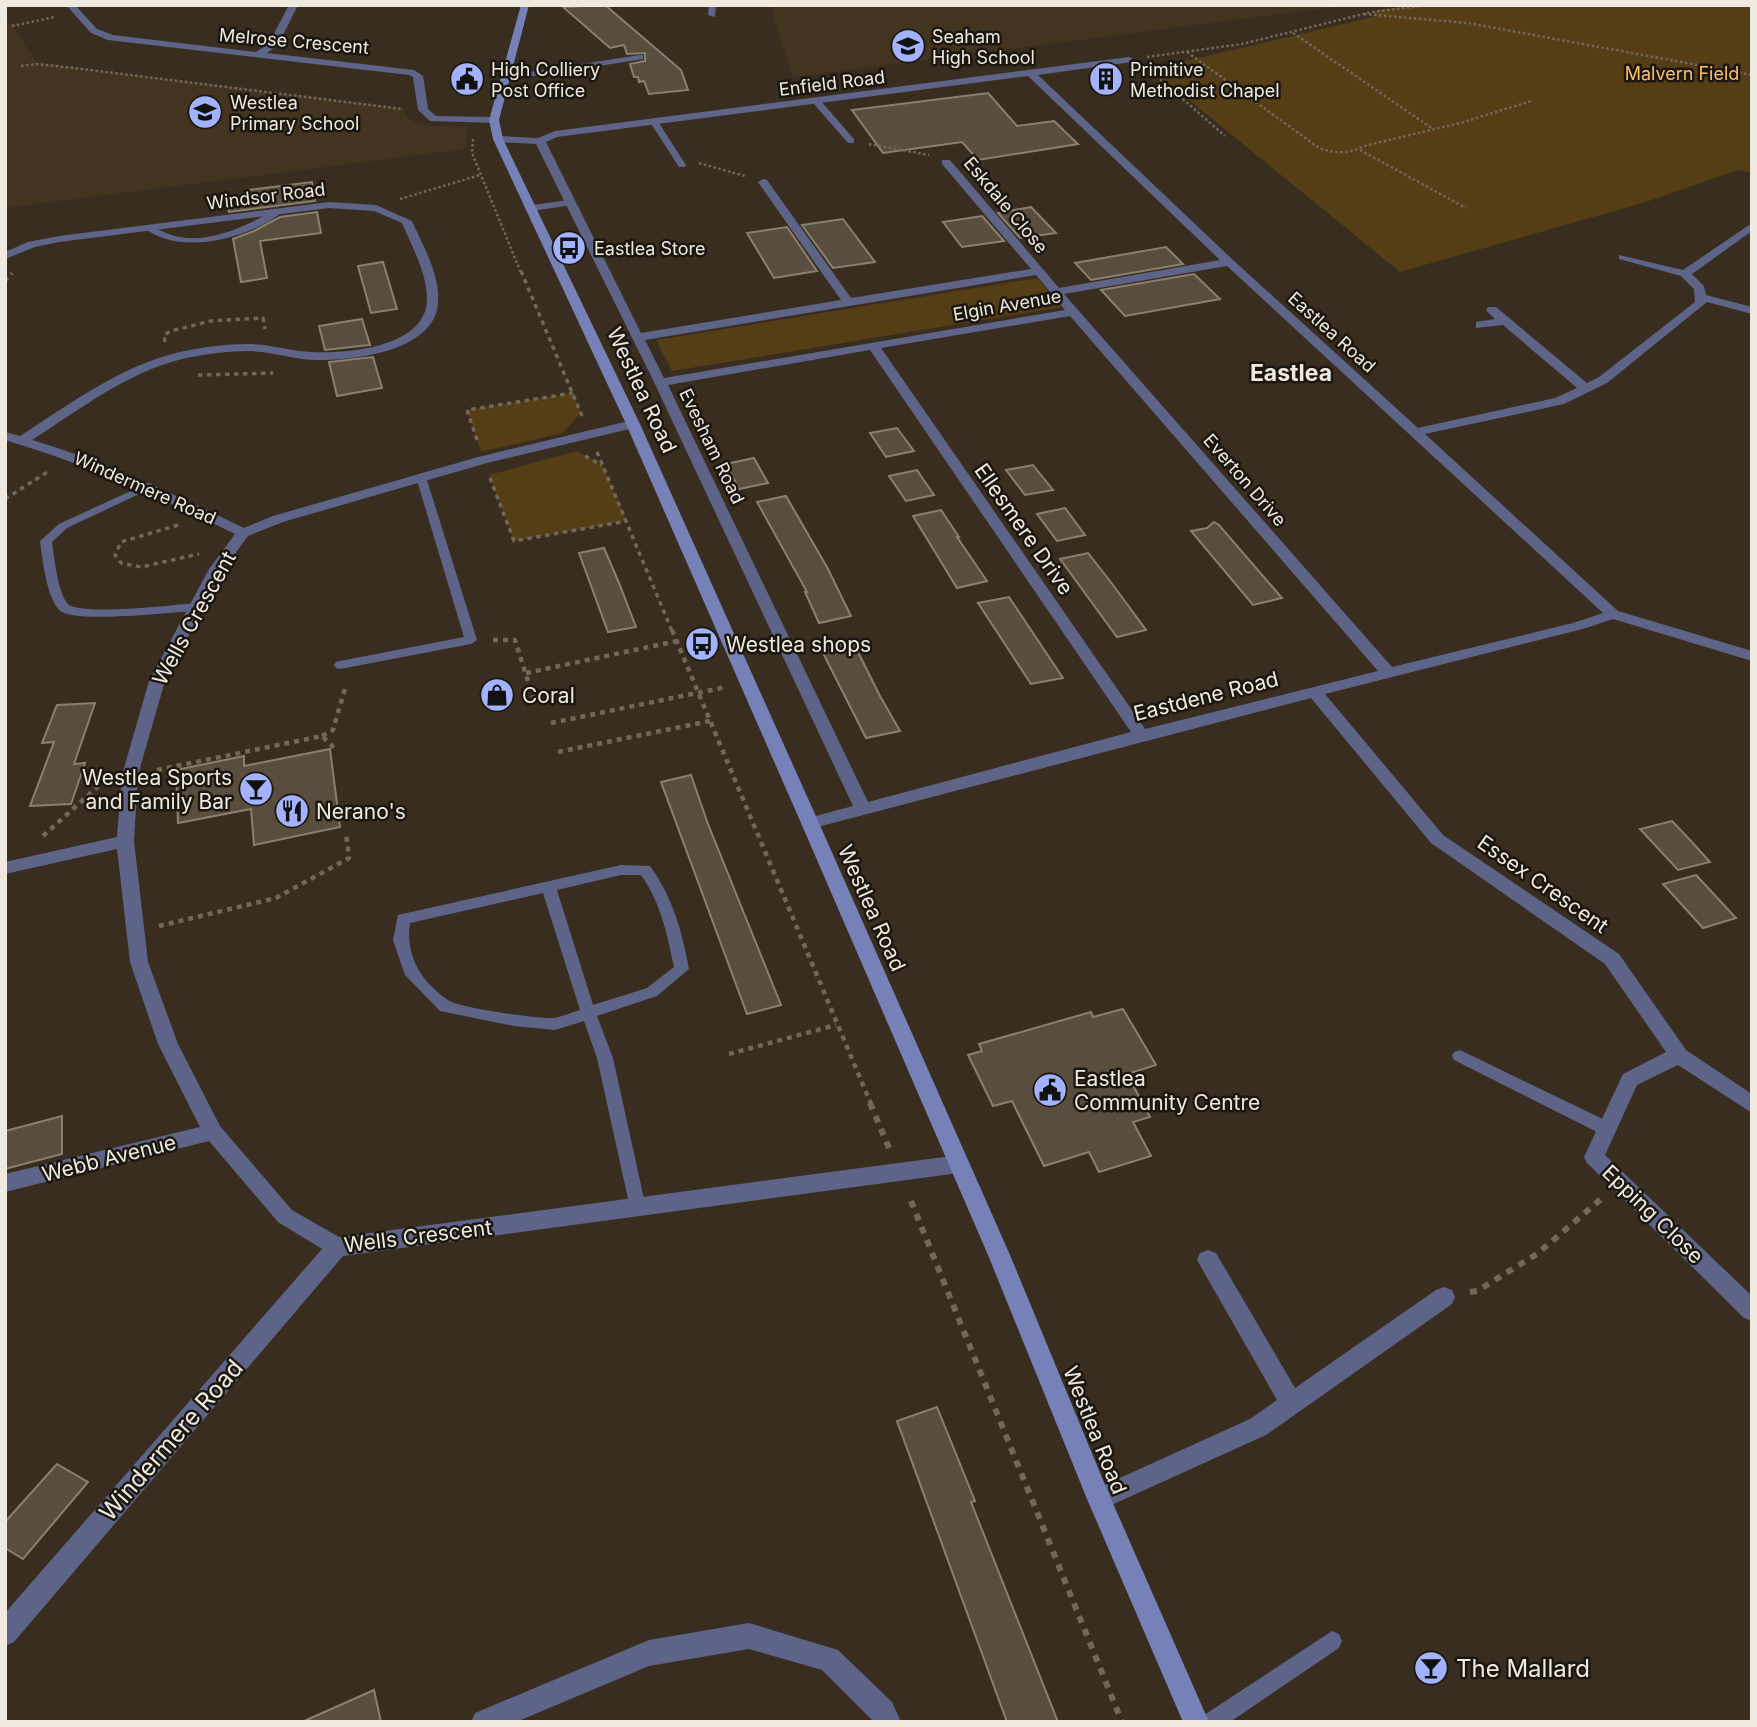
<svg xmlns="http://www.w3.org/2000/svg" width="1757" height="1727" viewBox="0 0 1757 1727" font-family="Inter,sans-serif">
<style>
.built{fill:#42341f}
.green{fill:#553d16}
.building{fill:#594e3e;stroke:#8b7f6e;stroke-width:2}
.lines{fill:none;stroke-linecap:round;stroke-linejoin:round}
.path-far3{stroke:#71675b;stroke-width:2.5;stroke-dasharray:2.5 2.5;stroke-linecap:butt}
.path-far2{stroke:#71675b;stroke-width:3.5;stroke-dasharray:4.5 4.5;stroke-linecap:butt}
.path-far1{stroke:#71675b;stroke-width:4.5;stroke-dasharray:5 5;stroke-linecap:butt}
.path{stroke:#71675b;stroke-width:6;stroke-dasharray:7 7;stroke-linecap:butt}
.lane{fill:#5d6487;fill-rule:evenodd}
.street{fill:#5d6487;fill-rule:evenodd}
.secondary{fill:#7681b8;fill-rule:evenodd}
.labels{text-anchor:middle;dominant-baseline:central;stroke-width:5;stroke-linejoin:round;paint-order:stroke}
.far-poi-label{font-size:18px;fill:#f0e9e0;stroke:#1b1710;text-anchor:start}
.far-street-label{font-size:18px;fill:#f0e9e0;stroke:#1b1710}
.far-park-label{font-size:18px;fill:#fac16b;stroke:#1b1710}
.street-label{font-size:21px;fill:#f0e9e0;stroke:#1b1710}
.poi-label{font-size:21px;fill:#f0e9e0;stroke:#1b1710;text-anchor:start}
.far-district-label{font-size:23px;font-weight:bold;fill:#f0e9e0;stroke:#1b1710}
.near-street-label{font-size:24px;fill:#f0e9e0;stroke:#1b1710}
.near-poi-label{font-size:24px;fill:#f0e9e0;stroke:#1b1710;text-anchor:start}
</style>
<rect width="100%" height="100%" fill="#382d1f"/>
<g class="built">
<polygon points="774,5 1351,5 793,77 772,15"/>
<polygon points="5,20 8,20 37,62 404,108 406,116 415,123 434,126 467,127 466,149 5,208"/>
</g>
<g class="green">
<polygon points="1418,5 1752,5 1752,173 1738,170 1646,202 1400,272 1151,69 1373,17 1376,10"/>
<polygon points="1037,278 1062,307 672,371 656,340"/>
<polygon points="573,393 581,412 563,433 481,452 467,410"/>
<polygon points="577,451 603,466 627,521 514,541 489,475"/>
</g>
<g class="building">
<polygon points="605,5 681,70 688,90 649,94 644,81 639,82 638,77 634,77 630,64 645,61 645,53 627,54 624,45 610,48 563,7"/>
<polygon points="988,93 1017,126 1054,121 1078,144 978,160 962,142 883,153 852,110"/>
<polygon points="312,182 315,201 229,212 226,198 249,195 248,190"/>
<polygon points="1031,207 1056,233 1020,238 998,213"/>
<polygon points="317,212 321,233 260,241 267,278 241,282 233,239 254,231 280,217"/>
<polygon points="982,216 1004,241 962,247 943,222"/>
<polygon points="843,219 875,262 833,268 802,225"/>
<polygon points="787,227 817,271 774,278 747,233"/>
<polygon points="1166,247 1183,264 1091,280 1075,263"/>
<polygon points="383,262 397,309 371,313 358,266"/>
<polygon points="1194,274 1220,299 1125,316 1101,290"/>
<polygon points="362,319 370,345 325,350 319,326"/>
<polygon points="373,357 382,388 337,396 329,362"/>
<polygon points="897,428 914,451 886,457 870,433"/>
<polygon points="754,458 768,483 739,489 726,464"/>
<polygon points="1033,465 1053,490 1025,495 1006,470"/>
<polygon points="917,470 934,495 906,501 889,476"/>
<polygon points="786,496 828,569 851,616 819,623 805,592 807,592 757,502"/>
<polygon points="1065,508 1085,535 1057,541 1037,514"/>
<polygon points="941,510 959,537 957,537 987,581 957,588 913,516"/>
<polygon points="1214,522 1219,525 1282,598 1253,605 1191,531 1207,528"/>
<polygon points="604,548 619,583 636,627 608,632 579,553"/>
<polygon points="1088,553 1110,581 1146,630 1117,637 1060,559"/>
<polygon points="1009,597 1063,678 1031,684 978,603"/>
<polygon points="853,642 880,696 900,731 866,738 821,649"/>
<polygon points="95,703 74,764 85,763 71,804 30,806 54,742 42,743 57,705"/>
<polygon points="330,749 340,827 254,845 251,809 178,823 176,770 244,756 244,766"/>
<polygon points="691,775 708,824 781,1005 747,1014 661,782"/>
<polygon points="1672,821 1691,841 1710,862 1678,870 1640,829"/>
<polygon points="1696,875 1736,918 1703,928 1663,884"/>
<polygon points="1123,1009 1156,1065 1127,1074 1150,1117 1133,1122 1151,1156 1099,1172 1089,1152 1044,1166 1012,1101 993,1106 968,1055 982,1051 979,1044 1091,1012 1093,1017"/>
<polygon points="62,1116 62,1154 5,1169 5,1131"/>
<polygon points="937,1407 975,1501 971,1502 1058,1722 1007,1722 897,1421"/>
<polygon points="57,1464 88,1482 23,1559 5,1548 5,1522"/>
<polygon points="374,1690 381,1722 302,1722"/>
</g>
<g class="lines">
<g class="path-far3">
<polyline points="1391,6 1398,5"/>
<polyline points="1364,14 1468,23 1752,75"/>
<polyline points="12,26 55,17"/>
<polyline points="1293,33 1433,129"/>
<path d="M1187,52L1319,148C1335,154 1349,154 1364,146L1464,122L1531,101"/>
<polyline points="1147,57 1242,44 1372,12 1429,5"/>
<polyline points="21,66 37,64 82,69 402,109"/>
<polyline points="1145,66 1225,136"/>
<polyline points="473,139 472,153 521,273"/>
<polyline points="869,144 929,155"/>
<polyline points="1360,150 1466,208"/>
<polyline points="699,163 745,176"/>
<polyline points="400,199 480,175"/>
</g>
<g class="path-far2">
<polyline points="521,271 582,416"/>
<polyline points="5,281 12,273"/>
<polyline points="165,342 164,335 171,331 211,321 263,318 265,329"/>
<polyline points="198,375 273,373"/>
<polyline points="477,440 467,410 573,393"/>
<polyline points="597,452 672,631"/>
<polyline points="585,456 602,465"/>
<polyline points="490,478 514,541 627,521"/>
<polyline points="5,499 49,471"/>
<polyline points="178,525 121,542 115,555 121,563 141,567 199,554"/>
</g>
<g class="path-far1">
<polyline points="672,630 871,1104"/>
<polyline points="493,640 515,640 534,700"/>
<polyline points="526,673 677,641"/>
<polyline points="551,723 726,687"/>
<polyline points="322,736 333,730 346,685"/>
<polyline points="558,752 710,721"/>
<polyline points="157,770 322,736 336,750"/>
<polyline points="43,836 104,781"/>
<polyline points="159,926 276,898 349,858 346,832"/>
<polyline points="729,1054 836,1025"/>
</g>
<g class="path">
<polyline points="870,1103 889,1148"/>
<polyline points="911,1201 1122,1722"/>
<polyline points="1470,1292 1477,1291 1537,1254 1601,1199"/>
</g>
<g class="lane">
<polygon points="709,5 716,5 715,17 708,15"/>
<polygon points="640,55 643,55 643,59 542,75 507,78 503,76"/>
<polygon points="813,99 819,99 854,139 854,143 848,143 813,103"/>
<polygon points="651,120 657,120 686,165 685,167 679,167 650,122"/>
<polygon points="569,200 572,201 572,205 532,211 528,208 532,205"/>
<path d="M277,209L284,211C250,238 181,257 144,228L148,225C158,229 168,235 179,237C213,243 247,225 277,209Z"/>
<polygon points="421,474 426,477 477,640 471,644 340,669 336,668 334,665 336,662 340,661 464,637 416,477"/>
<path d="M148,483L152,484V488L67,528L52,542C54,556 58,594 68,604C80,616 175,605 196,603L202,607L196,611C169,612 82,623 62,612C47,603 42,557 40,541L59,524Z"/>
<path d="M621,865L650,866C673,898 682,931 689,969L657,996L597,1016L613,1058L646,1208L644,1213L638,1215L632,1213L630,1208L597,1058L584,1021L555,1030L514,1026L440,1011L405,975L393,940L398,915ZM621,875H641C661,903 667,934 674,967L647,988L593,1005L557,890ZM543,893L580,1010C572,1012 562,1017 554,1018C539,1019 458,1008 448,1000C421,982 405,955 410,923Z"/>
<polygon points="1460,1050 1613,1124 1615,1129 1613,1134 1607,1136 1601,1134 1454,1060 1452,1056 1454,1052"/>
<polygon points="1332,1631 1339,1634 1342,1641 1339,1648 1230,1722 1201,1722 1204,1715"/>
</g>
<g class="street">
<polygon points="66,5 75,5 97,29 113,35 256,52 269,43 289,5 298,5 278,45 267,53 414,70 423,76 428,109 436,116 494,117 499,120 494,123 430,121 418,110 413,77 409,75 108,40 91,33"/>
<path d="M1129,57L1132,58V62L1038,75L1233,260L1418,428L1555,398L1577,388L1503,325L1476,328V322L1495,319L1486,310L1488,307H1496L1587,383L1599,377L1695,302L1694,289L1681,276L1619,259V255L1683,270L1752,223V231L1692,274L1704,286L1706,295L1752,307V314L1707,302L1607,383L1564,404L1425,434L1618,611L1752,651V661L1613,619L1583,629L1325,694L1443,835L1619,954L1686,1050L1752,1094V1113L1678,1065L1637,1085L1605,1155L1752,1296V1321L1744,1318L1587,1163L1584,1157L1623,1074L1666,1052L1605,964L1431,843L1311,698L810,829L804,827L801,823L804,819L853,806L654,382L536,144L498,142L493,139L498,136L538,138L555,131ZM1028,76L1220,260L1059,288L950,160H942V164L1031,269L851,298L767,180L763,179L758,182L841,300L641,333L546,142L557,137ZM1227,266L1603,613L1573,623L1392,667L1064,294ZM1036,275L1065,310L664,378L645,340ZM1070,316L1378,671L1145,729L881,348ZM870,350L1131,732L868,802L668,385Z"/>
<path d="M329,202L376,205L412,221C423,246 440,274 438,302C436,352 351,361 314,360C293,359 272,352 251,351C228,351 204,354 182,359C126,373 79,410 32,440C106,462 174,494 244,528L273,516L478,457L633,420L640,424L638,427L487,463L283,522L248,536L223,570L165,681L138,775L134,841L148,962L178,1044L220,1126L292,1210L339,1237L959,1155L966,1158L969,1164L966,1170L959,1173L343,1256L14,1642L5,1646V1613L322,1249L278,1222L209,1141L5,1192V1174L200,1127L158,1044L130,962L117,849L5,874V862L117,837L122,775L149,681L209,569L235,534C158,496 88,465 5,440V432L20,436C70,404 120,366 180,352C202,347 226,344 249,344C270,344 291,351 312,352C347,354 427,347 427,299C427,273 412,247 402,223L374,211L329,208L59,242L35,247L5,259V252L28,242L59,236Z"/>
<polygon points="1208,1250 1216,1253 1295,1388 1436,1290 1444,1287 1452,1290 1455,1297 1452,1304 1266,1435 1107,1507 1099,1511 1091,1507 1087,1499 1091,1491 1250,1419 1277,1400 1197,1260 1200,1253"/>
<polygon points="749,1623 838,1650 892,1702 901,1722 874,1722 822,1670 749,1649 649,1666 516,1722 471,1722 475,1713 649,1640"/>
</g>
<polygon class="secondary" points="521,5 529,5 499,120 503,139 640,424 819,823 1010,1255 1108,1492 1209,1722 1183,1722 1087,1499 988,1255 801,823 626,424 493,139 489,120"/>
</g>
<defs>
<g id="school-disc" transform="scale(1.75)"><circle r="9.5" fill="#a3b2fd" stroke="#1b1710"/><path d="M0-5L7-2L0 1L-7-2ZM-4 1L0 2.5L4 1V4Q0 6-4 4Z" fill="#111"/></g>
<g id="civic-disc" transform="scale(1.75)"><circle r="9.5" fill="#a3b2fd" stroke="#1b1710"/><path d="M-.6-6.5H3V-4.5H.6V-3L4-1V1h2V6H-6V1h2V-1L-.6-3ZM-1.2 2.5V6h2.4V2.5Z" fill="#111"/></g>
<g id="building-disc" transform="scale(1.75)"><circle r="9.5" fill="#a3b2fd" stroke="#1b1710"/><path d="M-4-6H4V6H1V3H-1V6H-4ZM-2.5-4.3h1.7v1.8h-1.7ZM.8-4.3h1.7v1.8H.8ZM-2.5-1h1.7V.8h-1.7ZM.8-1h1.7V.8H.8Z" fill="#111"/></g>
<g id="bus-disc" transform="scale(1.75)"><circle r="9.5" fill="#a3b2fd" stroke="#1b1710"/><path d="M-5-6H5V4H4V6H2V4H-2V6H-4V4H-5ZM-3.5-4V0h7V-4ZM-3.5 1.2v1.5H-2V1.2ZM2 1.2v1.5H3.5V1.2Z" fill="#111"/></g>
<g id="shop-disc" transform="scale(1.75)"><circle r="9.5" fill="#a3b2fd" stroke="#1b1710"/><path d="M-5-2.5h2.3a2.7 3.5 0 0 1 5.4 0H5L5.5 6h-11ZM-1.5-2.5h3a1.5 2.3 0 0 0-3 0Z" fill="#111"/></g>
<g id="bar-disc" transform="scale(1.75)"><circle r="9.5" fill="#a3b2fd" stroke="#1b1710"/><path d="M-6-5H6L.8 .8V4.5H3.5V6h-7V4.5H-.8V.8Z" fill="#111"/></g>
<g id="restaurant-disc" transform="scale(1.75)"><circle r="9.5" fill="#a3b2fd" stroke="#1b1710"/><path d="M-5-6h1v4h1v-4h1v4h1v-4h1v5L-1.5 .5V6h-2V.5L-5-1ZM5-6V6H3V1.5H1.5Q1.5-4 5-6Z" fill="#111"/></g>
</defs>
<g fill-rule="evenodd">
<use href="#school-disc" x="908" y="46"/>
<use href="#civic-disc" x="467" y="79"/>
<use href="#building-disc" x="1106" y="79"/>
<use href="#school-disc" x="205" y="112"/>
<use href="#bus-disc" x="569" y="248"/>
<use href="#bus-disc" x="702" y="644"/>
<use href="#shop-disc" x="497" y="695"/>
<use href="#bar-disc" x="256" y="789"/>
<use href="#restaurant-disc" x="292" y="811"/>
<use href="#civic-disc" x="1050" y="1090"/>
<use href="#bar-disc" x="1431" y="1668"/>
</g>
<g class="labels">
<g class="far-poi-label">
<text x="932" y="36">Seaham<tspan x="932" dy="21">High School</tspan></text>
<text x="491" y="69">High Colliery<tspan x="491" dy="21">Post Office</tspan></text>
<text x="1130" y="69">Primitive<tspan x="1130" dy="21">Methodist Chapel</tspan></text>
<text x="230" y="102">Westlea<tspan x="230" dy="21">Primary School</tspan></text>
<text x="594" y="248">Eastlea Store</text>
</g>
<g class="far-street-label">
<text transform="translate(294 41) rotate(5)">Melrose Crescent</text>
<text transform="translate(832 83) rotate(-7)">Enfield Road</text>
<text transform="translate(266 196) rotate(-7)">Windsor Road</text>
<text transform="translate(1006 205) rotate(50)">Eskdale Close</text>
<text transform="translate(1007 305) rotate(-10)">Elgin Avenue</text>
<text transform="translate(1332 332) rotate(42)">Eastlea Road</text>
<text transform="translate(712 446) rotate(64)">Evesham Road</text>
<text transform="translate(1245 480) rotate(49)">Everton Drive</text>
<text transform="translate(145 488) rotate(24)">Windermere Road</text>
</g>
<g class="far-park-label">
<text x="1682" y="73">Malvern Field</text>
</g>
<g class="street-label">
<text transform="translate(642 390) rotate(65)">Westlea Road</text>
<text transform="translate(1024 529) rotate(55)">Ellesmere Drive</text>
<text transform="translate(194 618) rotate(-61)">Wells Crescent</text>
<text transform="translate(1206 696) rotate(-14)">Eastdene Road</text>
<text transform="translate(1543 884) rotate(35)">Essex Crescent</text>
<text transform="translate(872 908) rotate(66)">Westlea Road</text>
<text transform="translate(109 1158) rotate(-14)">Webb Avenue</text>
<text transform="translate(1653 1214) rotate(44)">Epping Close</text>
<text transform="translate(418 1236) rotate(-7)">Wells Crescent</text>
<text transform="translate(1095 1430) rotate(68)">Westlea Road</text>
</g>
<g class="poi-label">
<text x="726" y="644">Westlea shops</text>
<text x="522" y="695">Coral</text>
<text x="232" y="777" text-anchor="end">Westlea Sports<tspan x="232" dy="24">and Family Bar</tspan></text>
<text x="316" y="811">Nerano's</text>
<text x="1074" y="1078">Eastlea<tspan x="1074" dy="24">Community Centre</tspan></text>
</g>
<g class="far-district-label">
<text x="1291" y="373">Eastlea</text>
</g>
<g class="near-street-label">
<text transform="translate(171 1440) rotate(-49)">Windermere Road</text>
</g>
<g class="near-poi-label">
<text x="1456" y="1668">The Mallard</text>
</g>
</g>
<rect width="1757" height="1727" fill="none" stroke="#f0e9e0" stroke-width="14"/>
</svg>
